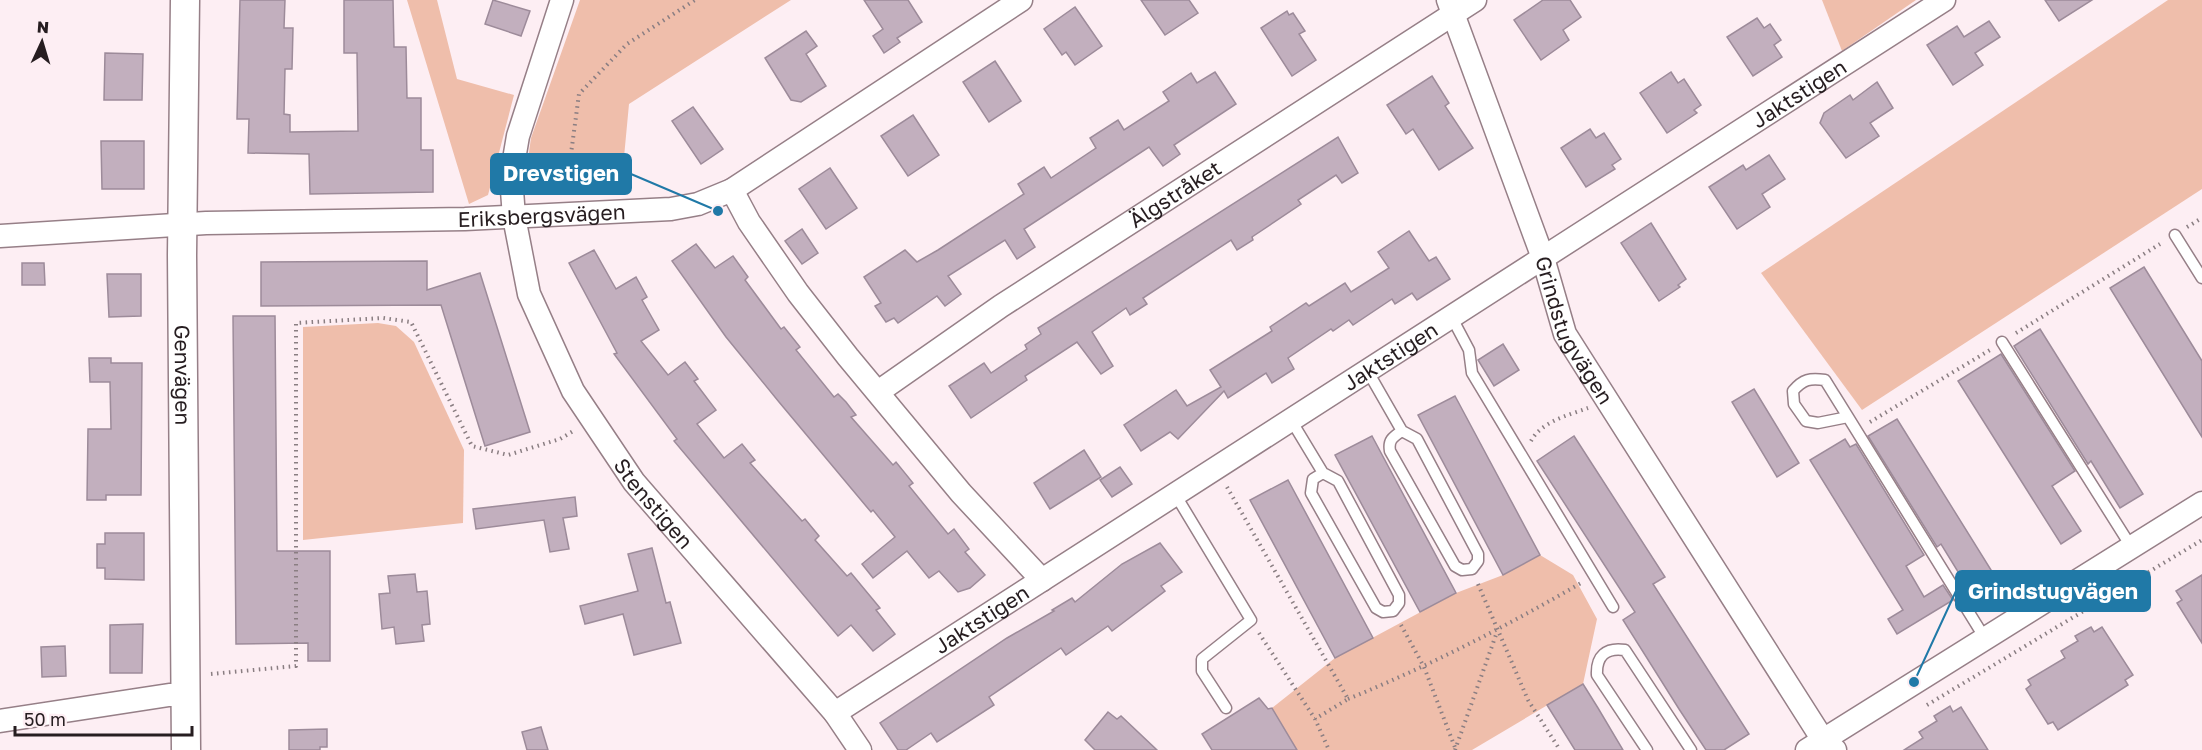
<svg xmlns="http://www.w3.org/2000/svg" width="2202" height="750" viewBox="0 0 2202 750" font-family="'Golos Text',sans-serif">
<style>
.green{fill:#efbeab}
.building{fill:#c2afbe;stroke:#9d8b9a;stroke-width:1.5}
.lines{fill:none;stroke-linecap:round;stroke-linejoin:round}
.service-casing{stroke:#967f87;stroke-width:13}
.minor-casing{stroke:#967f87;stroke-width:25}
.tertiary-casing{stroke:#967f87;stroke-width:31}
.path{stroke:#8a7e82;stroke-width:4;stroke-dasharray:1.5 4.5;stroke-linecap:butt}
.service{stroke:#fff;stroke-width:10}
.minor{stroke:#fff;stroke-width:22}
.tertiary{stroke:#fff;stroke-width:28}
.labels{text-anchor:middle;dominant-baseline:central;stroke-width:6;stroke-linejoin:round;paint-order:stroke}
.street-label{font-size:21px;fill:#261d20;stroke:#fdeef3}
.leader{fill:none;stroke:#2079a7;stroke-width:2}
.callout-dot{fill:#2079a7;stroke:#fdeef3;stroke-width:2}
.callout{fill:#2079a7;stroke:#2079a7;stroke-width:2}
.callout-label{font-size:22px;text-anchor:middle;font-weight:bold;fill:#fff}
</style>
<rect width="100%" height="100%" fill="#fdeef3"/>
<g class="green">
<polygon points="407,0 437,0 457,79 514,95 488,195 469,204"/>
<polygon points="580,0 791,0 629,104 621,189 536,195 524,188 531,138"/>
<polygon points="1822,0 1916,0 1842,51"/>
<polygon points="2168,0 2202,0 2202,189 1862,410 1761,273"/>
<polygon points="378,323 396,326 414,342 464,450 463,523 303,540 303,327"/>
<polygon points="1540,555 1573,575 1597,619 1583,684 1472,750 1297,750 1272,708 1335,658 1456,593 1503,575"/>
</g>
<g class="building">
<polygon points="240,0 285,0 284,28 293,28 292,69 285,69 284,114 290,115 290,132 358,131 357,53 344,53 344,0 393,0 394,47 406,47 407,98 421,98 421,150 433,150 433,192 310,194 309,154 248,153 249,119 237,119"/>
<polygon points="493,0 530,11 521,36 485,24"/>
<polygon points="864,0 908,0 922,22 897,38 900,42 884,53 873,36 883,29"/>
<polygon points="1141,0 1189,0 1198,13 1165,35"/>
<polygon points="1543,0 1570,0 1581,17 1563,30 1569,40 1541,60 1514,20"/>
<polygon points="2045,0 2092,0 2059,21"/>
<polygon points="1075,7 1102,46 1075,65 1066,52 1062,55 1044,29"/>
<polygon points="1287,11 1289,15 1293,13 1305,31 1299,34 1316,60 1292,76 1261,28"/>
<polygon points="1757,18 1764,28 1770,24 1781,40 1774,45 1782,57 1753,76 1727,37"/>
<polygon points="1989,21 2000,37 1975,53 1983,65 1953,85 1927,45 1957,26 1964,37"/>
<polygon points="806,31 817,46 806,54 826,86 801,102 791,100 765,58"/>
<polygon points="105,53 143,54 142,100 104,100"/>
<polygon points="995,61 1021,101 989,122 963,82"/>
<polygon points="1215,72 1236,104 1174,145 1180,154 1163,166 1149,147 1024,229 1035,247 1017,259 1005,240 948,276 961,294 945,306 937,296 898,323 894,318 886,322 875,306 881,303 864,277 905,250 917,262 938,250 1024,194 1018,184 1044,167 1051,178 1096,148 1090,138 1118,120 1124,130 1169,101 1163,92 1191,73 1197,83"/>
<polygon points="1671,72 1678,83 1684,79 1701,105 1694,110 1697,113 1667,133 1640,93"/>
<polygon points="1432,76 1449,103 1445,106 1473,148 1439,170 1413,129 1406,134 1387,105"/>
<polygon points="1877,82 1893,108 1870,123 1879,136 1846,158 1820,123 1824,113 1850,95 1853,100"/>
<polygon points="693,107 723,149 701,164 672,121"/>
<polygon points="913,115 939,155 908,176 881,136"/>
<polygon points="1590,129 1596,138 1604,133 1621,159 1612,165 1615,169 1586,187 1561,148"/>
<polygon points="1338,137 1358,173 1342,183 1336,175 1298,200 1301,204 1252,237 1253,240 1237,250 1231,240 1143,298 1147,304 1130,315 1126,308 1092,332 1113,366 1101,374 1077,342 1025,376 1027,380 971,418 949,386 984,363 991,373 1027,349 1025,345 1041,334 1038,328"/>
<polygon points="101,141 144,141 144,189 102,189"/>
<polygon points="1769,155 1785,179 1762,194 1770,207 1737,229 1709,187 1743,165 1746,170"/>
<polygon points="830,168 857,208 826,229 799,189"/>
<polygon points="1651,223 1686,279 1678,285 1680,287 1659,301 1621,243"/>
<polygon points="802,229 818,253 802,264 785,241"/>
<polygon points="1409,231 1429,261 1436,257 1450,279 1417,300 1412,293 1395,304 1392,299 1353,325 1349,320 1333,331 1331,329 1288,358 1294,369 1272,383 1266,373 1228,398 1224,391 1178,439 1170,432 1141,451 1124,425 1176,390 1187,406 1221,387 1210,370 1272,331 1270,327 1306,303 1309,306 1345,283 1351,292 1389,268 1378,252"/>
<polygon points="696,244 715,268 733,256 748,277 745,280 781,329 784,327 800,347 796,350 834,397 838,394 846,402 856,415 851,417 893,465 896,462 913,483 909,486 948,534 954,529 969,549 965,552 985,575 970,588 958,592 939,571 929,578 907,551 873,578 862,564 895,537 873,510 871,512 779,402 726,337 672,261"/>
<polygon points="594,250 616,289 636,277 647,297 642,300 659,330 641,341 668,375 685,362 698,379 694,381 716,410 697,424 724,458 742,444 755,460 750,463 802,521 805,519 819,536 815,540 847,576 851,573 880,608 876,610 895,634 873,651 851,625 838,636 674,441 677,439 614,354 617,353 569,263"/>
<polygon points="427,261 427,290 480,273 530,432 485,446 441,305 261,306 261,262"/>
<polygon points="22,263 44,263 45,285 22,285"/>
<polygon points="2144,267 2202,361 2202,437 2110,288"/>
<polygon points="107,274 141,274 141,316 109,317"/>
<polygon points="233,316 275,316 277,551 330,551 330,661 308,661 308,643 236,644"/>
<polygon points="2040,329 2143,494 2120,508 2091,461 2088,464 2014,346"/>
<polygon points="1503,344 1519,370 1494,386 1478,360"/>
<polygon points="2001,354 2075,471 2052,486 2081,531 2061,544 1958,381"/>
<polygon points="89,358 111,358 111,363 142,363 141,495 106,495 106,500 87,500 88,429 111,429 110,382 90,382"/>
<polygon points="1754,389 1799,463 1777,477 1732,402"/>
<polygon points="1455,396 1540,555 1503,575 1418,415"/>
<polygon points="1897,419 2001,586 1976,601 1969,590 1965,592 1956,577 1960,575 1941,544 1937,547 1868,436"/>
<polygon points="1372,436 1456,593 1420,612 1335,455"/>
<polygon points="1574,436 1665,577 1653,584 1749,734 1724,750 1706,750 1679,709 1623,620 1635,612 1537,461"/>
<polygon points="1845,439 1850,447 1856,444 1924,555 1906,566 1924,597 1943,585 1953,600 1897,634 1888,619 1903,610 1810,460"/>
<polygon points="1084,450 1101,477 1050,509 1034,483"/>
<polygon points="1120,467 1132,484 1112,497 1100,480"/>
<polygon points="1288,480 1373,638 1335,658 1250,500"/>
<polygon points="575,497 577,516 563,518 569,549 550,552 544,520 476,529 473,509"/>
<polygon points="105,533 144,533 144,580 105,579 105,568 97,568 97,544 105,544"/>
<polygon points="1160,543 1182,572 1161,586 1165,591 1112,631 1108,626 1066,655 1061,648 989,697 994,705 937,742 931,733 906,750 898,750 880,723 1007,638 1054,611 1052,610 1072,598 1075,602 1122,564"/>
<polygon points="652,548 666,603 670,602 681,643 634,655 623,614 585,624 580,606 638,591 628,554"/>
<polygon points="415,574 417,592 427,591 430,624 422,625 424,641 396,644 394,627 382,629 379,594 390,593 388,576"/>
<polygon points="2202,575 2202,643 2177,603 2182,600 2176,591"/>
<polygon points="143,624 142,673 110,673 110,625"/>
<polygon points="2091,627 2094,632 2102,627 2133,675 2125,680 2128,685 2058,730 2053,722 2048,724 2026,689 2031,685 2028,680 2065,658 2061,651 2078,641 2075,636"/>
<polygon points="65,646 66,676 42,677 41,647"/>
<polygon points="1583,684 1598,708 1623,750 1575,750 1547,705"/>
<polygon points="1259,698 1268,709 1272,708 1297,750 1212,750 1202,734"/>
<polygon points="1950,706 1953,712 1961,707 1988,750 1904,750 1923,738 1919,732 1937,721 1934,716"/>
<polygon points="1108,712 1117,719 1121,716 1157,750 1095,750 1085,740"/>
<polygon points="541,727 548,750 527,750 522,732"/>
<polygon points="327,729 327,747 320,747 320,750 289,750 289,730"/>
</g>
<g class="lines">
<g class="service-casing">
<g id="service">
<polyline points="2175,235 2202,278"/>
<polyline points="1451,316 1469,350 1472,373 1613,607"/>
<polyline points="2002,342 2132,548"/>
<path d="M1367,370L1402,431C1393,437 1388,440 1390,451L1455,566L1462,570L1472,569L1478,561V554L1417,439L1402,431"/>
<path d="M1848,417L1825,380C1810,378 1803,379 1793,391L1794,404L1806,421L1818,423L1848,417L1986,640"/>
<polyline points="1291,420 1323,473 1313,479 1311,493 1376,608 1383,612 1393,611 1399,603 1399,595 1338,481 1323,473"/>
<polyline points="1175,494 1251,620 1202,659 1202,671 1226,708"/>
<path d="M1647,750L1597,675C1596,656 1606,647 1625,650L1691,750"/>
</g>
</g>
<g class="minor-casing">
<g id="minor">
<path id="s1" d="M562,0L518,136L511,177L514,217L529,294L573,391L634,482L835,713L860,750"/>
<path id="s2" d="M1448,0L1543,258L1565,334L1823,740L1835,750"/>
<polyline points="732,190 749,222 798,293 848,357 961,493 1042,580"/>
<path id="s3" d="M0,236L206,223L465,219L671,209L698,204L732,190L1021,0"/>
<path id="s4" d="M878,392L1001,306L1475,0"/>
<path id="s5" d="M835,713L1944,0"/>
<polyline points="0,721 169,695 185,695"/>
<polyline points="1807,750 2202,503"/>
</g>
</g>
<g class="tertiary-casing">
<g id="tertiary">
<path id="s6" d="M185,0L182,255L186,750"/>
</g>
</g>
<g class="path">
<polyline points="566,191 579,94 627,44 695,0"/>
<polyline points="2187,227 2202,218"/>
<polyline points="2016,333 2160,244"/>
<polyline points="1870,422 1990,350"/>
<path d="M1531,441C1541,422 1568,415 1588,408"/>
<polyline points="1227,487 1348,699 1315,719"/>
<polyline points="1478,584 1528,700 1560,750"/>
<polyline points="1401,625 1424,667 1456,750"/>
<polyline points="1259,633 1315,719 1329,750"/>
<polyline points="211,674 296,666 296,323 383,318 411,322 472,446 508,455 560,439 575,430"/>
<path d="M1348,699C1429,666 1505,627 1581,583"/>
<polyline points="1927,705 2202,540"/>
<polyline points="1455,750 1497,632"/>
</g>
<use href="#service" class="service"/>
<use href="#minor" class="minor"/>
<use href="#tertiary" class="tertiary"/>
</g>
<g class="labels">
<g class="street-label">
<text stroke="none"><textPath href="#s5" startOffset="1146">Jaktstigen</textPath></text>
<text stroke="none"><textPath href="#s4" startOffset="357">Älgstråket</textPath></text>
<text stroke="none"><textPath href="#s3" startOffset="542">Eriksbergsvägen</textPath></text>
<text stroke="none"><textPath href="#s2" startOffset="354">Grindstugvägen</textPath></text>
<text stroke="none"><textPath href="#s5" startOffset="660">Jaktstigen</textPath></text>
<text stroke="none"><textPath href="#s6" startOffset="375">Genvägen</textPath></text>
<text stroke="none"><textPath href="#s1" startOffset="548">Stenstigen</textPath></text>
<text stroke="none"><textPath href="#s5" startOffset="174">Jaktstigen</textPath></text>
</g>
</g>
<path class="leader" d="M718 211L631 174M1914 682L1956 591"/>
<g class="callout-dot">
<circle cx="718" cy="211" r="6"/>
<circle cx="1914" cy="682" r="6"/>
</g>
<g class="callout">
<rect x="491" y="154" width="140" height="40" rx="6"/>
<rect x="1956" y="571" width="194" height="40" rx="6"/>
</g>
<g class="callout-label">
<text x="561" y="181">Drevstigen</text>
<text x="2053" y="599">Grindstugvägen</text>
</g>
<g transform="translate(42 42) rotate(4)" stroke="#fdeef3" stroke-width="4.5" paint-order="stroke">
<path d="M0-4.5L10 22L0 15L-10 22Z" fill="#261d20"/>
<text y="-9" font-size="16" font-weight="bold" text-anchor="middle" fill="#261d20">N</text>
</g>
<path d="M15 726v9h177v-9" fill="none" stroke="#261d20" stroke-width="3"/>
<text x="24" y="726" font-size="18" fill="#261d20" stroke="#fdeef3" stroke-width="4.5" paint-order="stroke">50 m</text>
</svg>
